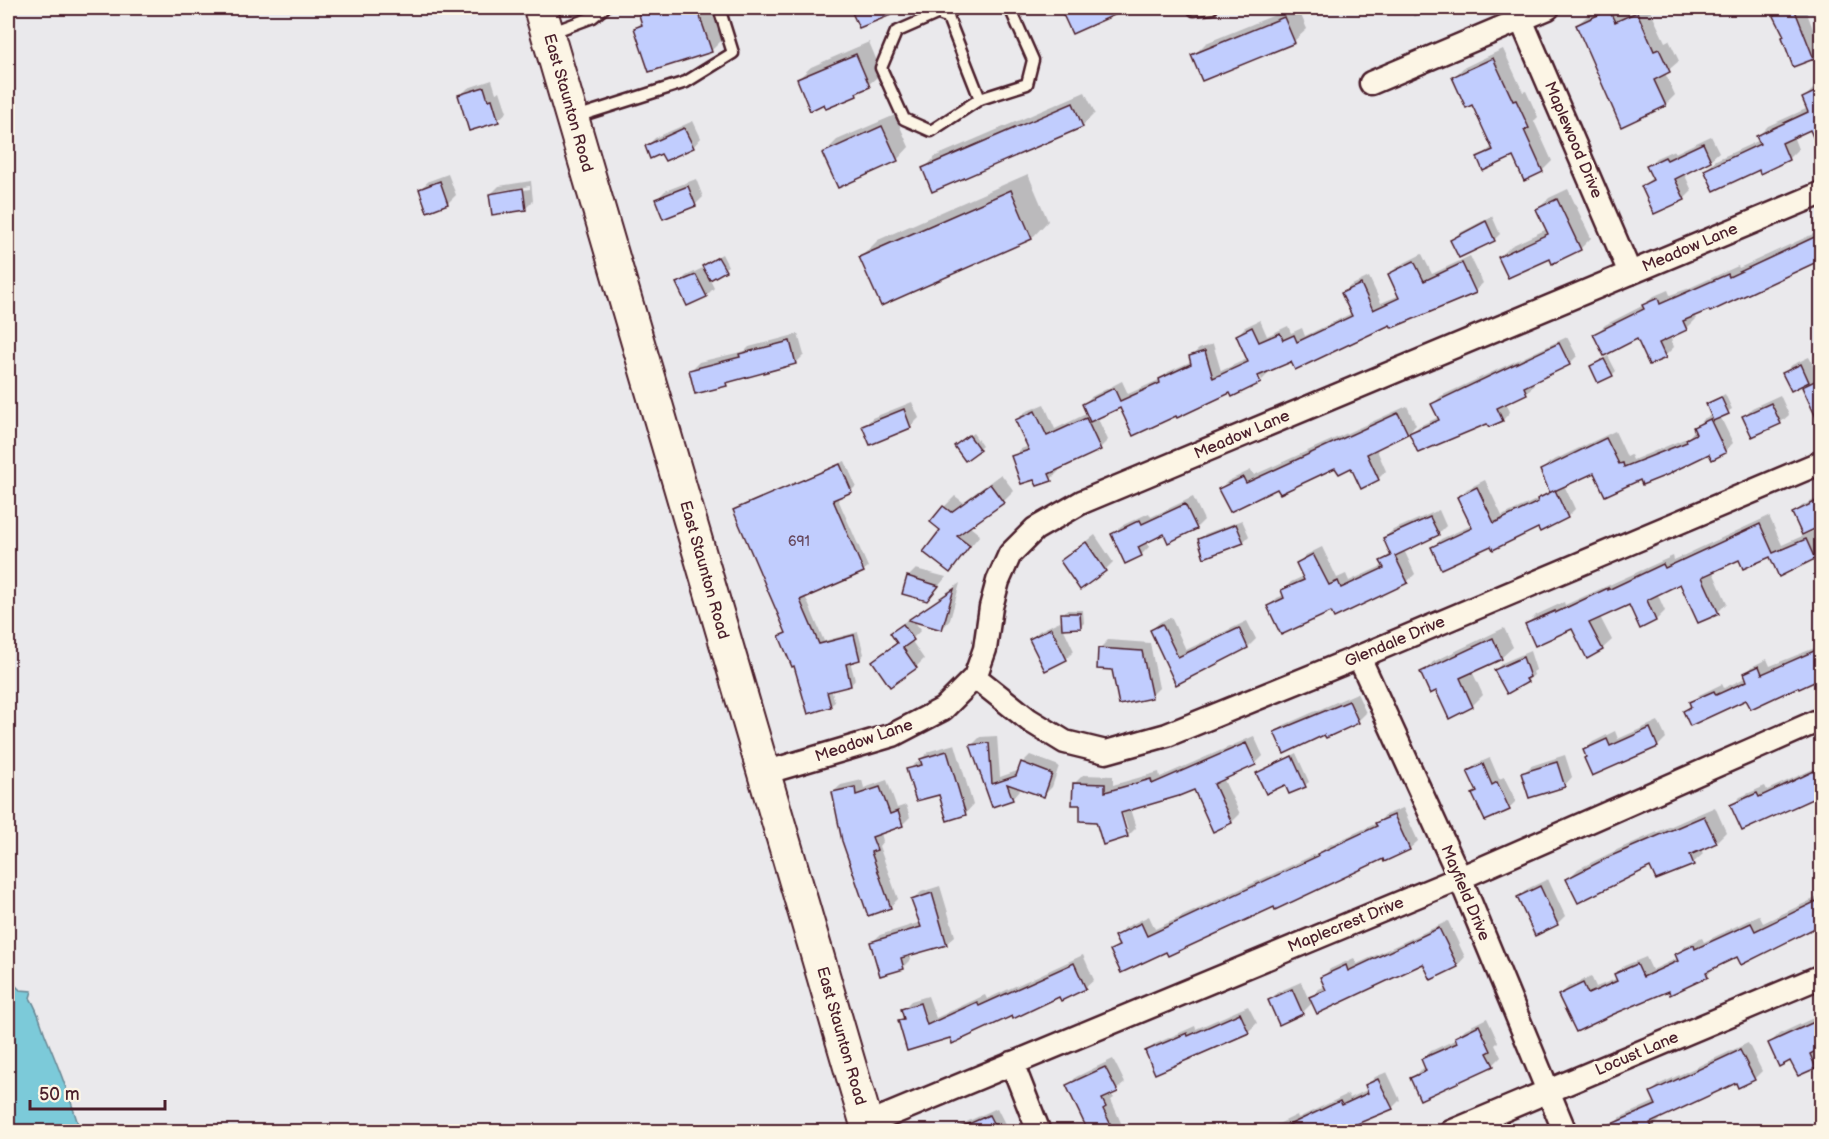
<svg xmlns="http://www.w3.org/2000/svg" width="1829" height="1139" viewBox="0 0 1829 1139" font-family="'Balsamiq Sans',sans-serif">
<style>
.water{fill:#7ccad9;stroke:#688693;stroke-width:1.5}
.shadow{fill:#0003;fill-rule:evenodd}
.building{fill:#c1cdfe;stroke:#4a1f2b;stroke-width:1.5}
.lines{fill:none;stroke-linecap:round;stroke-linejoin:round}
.lane-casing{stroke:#4a1f2b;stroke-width:15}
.street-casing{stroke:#4a1f2b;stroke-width:27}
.secondary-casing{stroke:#4a1f2b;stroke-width:36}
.lane{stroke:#fcf5e5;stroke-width:10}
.street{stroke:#fcf5e5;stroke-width:22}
.secondary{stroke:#fcf5e5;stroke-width:32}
.labels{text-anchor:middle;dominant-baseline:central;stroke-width:6;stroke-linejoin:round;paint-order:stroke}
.number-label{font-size:14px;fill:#684a60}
.street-label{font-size:16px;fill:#4a1f2b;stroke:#fcf5e5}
</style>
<rect width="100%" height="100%" fill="#eae9ec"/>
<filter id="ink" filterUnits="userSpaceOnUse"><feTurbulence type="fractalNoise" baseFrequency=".0167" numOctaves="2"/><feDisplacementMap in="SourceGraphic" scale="12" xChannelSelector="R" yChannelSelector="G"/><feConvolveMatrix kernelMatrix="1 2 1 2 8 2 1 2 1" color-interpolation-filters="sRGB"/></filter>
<g filter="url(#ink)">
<path class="water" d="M8,972L13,983L20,990L32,991L30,998C39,1012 40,1022 46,1037C59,1068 71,1099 80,1131H8Z"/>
<g class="shadow">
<polygon points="638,8 719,8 728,34 711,51 636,28 643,21"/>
<polygon points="851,8 898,8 893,12 859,26"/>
<polygon points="1063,8 1127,8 1073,32"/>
<polygon points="1292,8 1298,8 1307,29 1294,41 1193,56 1206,43"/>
<polygon points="1301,8 1321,8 1304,15"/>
<polygon points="1409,8 1432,8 1414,17"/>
<polygon points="1605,8 1622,8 1625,13 1637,8 1649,8 1665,42 1669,40 1679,61 1665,73 1675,95 1665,105 1577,25 1587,16"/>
<polygon points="1746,8 1761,8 1748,13"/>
<polygon points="1772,8 1805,8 1821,50 1813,58 1785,36"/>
<polygon points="869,42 882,73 856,95 798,79 811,67"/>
<polygon points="1503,49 1523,92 1526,91 1538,117 1534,121 1552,161 1542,171 1514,155 1479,158 1493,146 1473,103 1453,78 1463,68"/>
<polygon points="492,80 496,93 500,91 507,112 498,120 460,96 468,88"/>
<polygon points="1822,85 1822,143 1818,144 1811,128 1793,136 1798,149 1788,159 1759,168 1706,170 1716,160 1760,140 1758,136 1768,126 1808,108 1804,98 1814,88"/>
<polygon points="1085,92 1095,113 1082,126 924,169 936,156"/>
<polygon points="895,115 909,147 897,160 824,153 837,140"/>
<polygon points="693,121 701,138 693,147 646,147 655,138"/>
<polygon points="1711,136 1719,152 1710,160 1684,173 1692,191 1684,199 1643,186 1653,177 1648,166 1656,158 1674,150 1675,153"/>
<polygon points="448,174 456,195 448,203 428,210 420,189 429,181"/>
<polygon points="1028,174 1048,221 1032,238 861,257 878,240"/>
<polygon points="696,179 703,197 695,205 657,199 665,191"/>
<path d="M531,181L533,201L525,209L491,194L499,186ZM530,186V189L498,194V191Z"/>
<polygon points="1568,189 1591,238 1580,249 1550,256 1500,257 1511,246 1547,229 1538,209 1549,198"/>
<polygon points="1492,216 1500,234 1494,240 1452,240 1458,234"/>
<polygon points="1822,230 1822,270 1817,261 1694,315 1696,319 1686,329 1670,336 1674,347 1665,356 1638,337 1595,335 1605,325 1644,305 1654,296 1668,290 1670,295 1687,289 1738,266 1739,268"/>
<polygon points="722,254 728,266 709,278 714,288 706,296 678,284 686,276 705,267 708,262"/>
<polygon points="1422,254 1432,274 1470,256 1483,283 1475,291 1292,360 1267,371 1268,374 1262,380 1256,369 1260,382 1231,391 1121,406 1097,417 1108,440 1100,448 1058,468 1059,471 1051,479 1013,457 1021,449 1029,446 1017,420 1025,412 1044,404 1055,429 1088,413 1083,405 1091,397 1122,381 1128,394 1161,379 1168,372 1192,361 1191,356 1199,349 1213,344 1221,371 1249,358 1238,335 1245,327 1260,320 1267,336 1288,326 1291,333 1302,328 1305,336 1352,313 1343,294 1350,286 1369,277 1381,303 1400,295 1390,274 1398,266"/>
<polygon points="798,334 804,355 796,363 732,380 726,385 690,371 699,362 745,351 749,347"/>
<polygon points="1567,337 1577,356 1569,364 1532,381 1534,385 1526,393 1506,402 1510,412 1503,420 1490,425 1488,422 1411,434 1419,426 1439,417 1433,404 1441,396"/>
<polygon points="1608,356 1616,371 1612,375 1592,366"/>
<polygon points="1809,357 1818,375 1822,373 1822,409 1815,412 1804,387 1809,381 1792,389 1784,373 1792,365"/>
<polygon points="1725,394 1732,409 1720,416 1733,443 1725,451 1710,452 1641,478 1595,471 1564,485 1575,509 1567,517 1492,544 1432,548 1441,539 1472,525 1459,497 1467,489 1485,480 1502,516 1540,498 1550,490 1542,470 1550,462 1615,431 1627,457 1631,455 1633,460 1689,437 1703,419 1712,415 1707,404"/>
<polygon points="1780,395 1789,415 1780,423 1744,416 1752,408"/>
<polygon points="912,402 919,418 910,427 864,427 872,418"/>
<polygon points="1407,406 1416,425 1408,433 1376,448 1386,471 1378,479 1352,466 1336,466 1278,487 1220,489 1228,481 1251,470 1254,475"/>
<polygon points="973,433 982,446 979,449 960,443"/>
<polygon points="845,461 856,486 851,491 837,497 868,567 863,571 805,596 824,641 858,632 864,654 860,659 850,661 855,680 851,685 831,689 835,702 830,706 795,664 780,637 787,631 735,510 740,506"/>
<polygon points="1001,474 1014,491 1003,502 969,526 980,535 950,571 942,530 944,507 955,496 963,502"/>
<polygon points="1822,496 1822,524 1803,533 1793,514 1802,506"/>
<polygon points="1193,497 1204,520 1196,528 1165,532 1147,541 1149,547 1141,555 1113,534 1121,526 1149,513 1151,517"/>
<polygon points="1439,510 1446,526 1438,534 1404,550 1415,574 1407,582 1332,610 1269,606 1277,598 1284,595 1282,591 1291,582 1304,576 1297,564 1306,555 1322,547 1337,578 1346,574 1349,581 1384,565 1382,561 1391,553 1384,538 1393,530"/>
<polygon points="1769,516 1782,545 1816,530 1822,544 1822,550 1814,557 1780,575 1771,555 1740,558 1712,570 1727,603 1718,612 1681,582 1657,593 1665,611 1656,620 1629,603 1600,617 1612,640 1602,649 1572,627 1526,625 1536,615 1564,602 1565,605 1673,556 1674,560"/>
<polygon points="1242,520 1249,536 1243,542 1199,540 1205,534"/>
<polygon points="1095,535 1113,562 1105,570 1062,561"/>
<polygon points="916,569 946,577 927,600 908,577"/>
<polygon points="960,583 950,620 942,629 914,621 921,630 911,640 924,659 916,667 874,661 898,642 892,633 900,625"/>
<polygon points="1066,610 1083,610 1084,623 1081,626 1063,614"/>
<polygon points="1171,617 1186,650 1247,621 1256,639 1248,647 1177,683 1151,630 1160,622"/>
<polygon points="1060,621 1074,651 1066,659 1031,639 1039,631"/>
<polygon points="1504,628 1513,647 1501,658 1472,671 1483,695 1472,706 1437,689 1422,673 1433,662"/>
<polygon points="1108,640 1150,643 1159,688 1151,696 1113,668 1099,649"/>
<polygon points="1822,645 1822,677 1799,687 1798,685 1685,711 1699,695 1722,684 1724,688 1747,677 1745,674 1753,666 1767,659 1770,666"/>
<polygon points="1530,651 1536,670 1533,672 1534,675 1527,681 1496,670 1502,663"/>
<polygon points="1357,693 1366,713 1358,721 1325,733 1276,733 1284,725"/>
<polygon points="1658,721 1666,738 1658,746 1587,756 1585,750 1593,742 1615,731 1618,739"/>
<polygon points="997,736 1000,777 1020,770 1022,763 1030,755 1059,766 1052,787 1044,795 1019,786 1020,790 1012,799 993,805 972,745 980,737"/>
<path d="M1254,736L1263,756L1255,764L1223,778L1240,814L1232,822L1214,830L1194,788L1130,809L1136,828L1128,836L1098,820L1082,804L1074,784L1083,775L1113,776V785L1159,772L1160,777ZM1120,805L1129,833H1125L1117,806Z"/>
<polygon points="955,744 973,805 965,814 908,770 930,751"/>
<polygon points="1296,753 1309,782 1305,785 1286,783 1258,773"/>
<polygon points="1565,755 1572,777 1564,786 1523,774 1531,766"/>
<polygon points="1490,758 1499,779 1504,777 1516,801 1509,808 1474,794 1478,791 1469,771 1476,764"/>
<polygon points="1822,765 1822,793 1743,829 1732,806 1740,797 1765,786 1767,790"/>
<polygon points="862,780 864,788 887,780 897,808 906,805 910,817 902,825 881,833 883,841 879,846 898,899 890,907 833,792 841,785"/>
<polygon points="1715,807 1726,832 1716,842 1701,848 1703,854 1693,863 1651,865 1568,879 1578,869 1623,847"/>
<polygon points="1403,808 1418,841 1409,849 1383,857 1167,950 1112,951 1119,943 1116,936 1124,928 1149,916 1155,929 1322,851 1327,846 1379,822 1385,815"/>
<polygon points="1548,879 1565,916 1557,924 1519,897 1527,889"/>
<polygon points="940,886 955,936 946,944 910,954 911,959 903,967 871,943 880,935 921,922 913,900 921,892"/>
<polygon points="1822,895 1822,924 1741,963 1738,955 1715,966 1707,976 1671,993 1669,989 1613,1013 1560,995 1568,987 1591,976 1596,987 1618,978 1616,974 1624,966 1646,957 1652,970 1678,958 1677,954 1685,946 1702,938 1704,942 1759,915 1763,923"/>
<polygon points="1448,921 1465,957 1457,966 1424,962 1313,1002 1303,1012 1280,1023 1270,1000 1278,992 1301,982 1309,1000 1319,989 1326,986 1322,978 1330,969 1354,958 1357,964"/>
<polygon points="1083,955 1094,980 1085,988 1060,995 1013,1014 950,1036 899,1021 905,1015 903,1009 911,1001 928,996 936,1018 985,995 987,999"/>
<polygon points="1248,1006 1257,1023 1248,1032 1156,1072 1147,1052 1155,1044 1195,1026 1196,1029"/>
<polygon points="1822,1014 1822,1061 1816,1066 1798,1074 1791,1059 1769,1044 1779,1034"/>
<polygon points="1487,1018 1498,1042 1495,1045 1501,1057 1493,1065 1412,1078 1420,1070 1426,1067 1423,1059 1431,1051 1457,1039 1456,1038 1465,1029"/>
<polygon points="1748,1043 1762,1071 1754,1079 1736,1081 1659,1117 1660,1120 1652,1128 1654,1132 1616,1132 1613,1125 1621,1117 1656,1101 1652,1092 1660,1084"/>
<polygon points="1113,1059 1125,1083 1111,1094 1114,1098 1111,1100 1125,1132 1087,1132 1089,1130 1068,1086 1076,1077"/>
<polygon points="1387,1072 1400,1100 1392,1108 1366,1120 1365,1118 1337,1132 1262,1132 1297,1115 1298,1118 1348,1094 1350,1098 1369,1089 1367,1086 1375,1077"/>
<polygon points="997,1108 1009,1132 954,1132 960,1125"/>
<polygon points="1137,1128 1139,1132 1129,1132"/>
</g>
<g class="building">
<polygon points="637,8 697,8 712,52 649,72 634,28 642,25"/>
<polygon points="850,8 908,8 859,28"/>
<polygon points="1060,8 1130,8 1072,34"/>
<polygon points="1770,8 1794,8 1814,59 1793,67 1782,37 1784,36"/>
<polygon points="1609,10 1615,22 1637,12 1654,51 1659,49 1670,72 1654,80 1666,106 1621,127 1576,25"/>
<polygon points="1284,17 1295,43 1202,81 1191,55"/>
<polygon points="856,54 870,87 856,93 857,96 826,109 824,104 810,111 797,79"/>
<polygon points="1493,58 1513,101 1516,100 1529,128 1524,130 1543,172 1524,181 1513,157 1483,171 1477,157 1493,150 1472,105 1466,108 1452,77"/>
<polygon points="484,87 488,100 492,99 499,122 469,131 458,95"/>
<polygon points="1821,89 1821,155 1810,130 1782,143 1789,160 1760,174 1759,170 1714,191 1704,170 1760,144 1756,136 1808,112 1802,98"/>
<polygon points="1073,103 1083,127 932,192 922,168"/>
<polygon points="882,126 898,161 838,188 822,153"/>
<polygon points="684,128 694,148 665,161 661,154 650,159 645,146"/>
<polygon points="1703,143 1711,161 1675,179 1685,200 1654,214 1641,186 1653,180 1646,166 1665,157 1667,160"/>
<polygon points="440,181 448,204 427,212 419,189"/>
<polygon points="688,186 696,206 663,219 655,199"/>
<polygon points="523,188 526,210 492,215 489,194"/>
<polygon points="1011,190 1032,239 881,306 859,257"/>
<polygon points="1557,199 1581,250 1552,264 1550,259 1508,278 1498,257 1548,234 1536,209"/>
<polygon points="1486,221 1495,241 1459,258 1450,240"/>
<polygon points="1821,234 1821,260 1710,312 1709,310 1683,321 1687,330 1659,343 1666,358 1649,365 1637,339 1604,356 1593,334 1644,309 1642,305 1658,298 1660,304 1728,274 1729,277"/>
<polygon points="718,257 726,271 710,280 702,266"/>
<polygon points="1414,261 1424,281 1462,263 1476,293 1392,328 1390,325 1295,370 1291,362 1258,376 1261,383 1232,397 1230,393 1177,418 1176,416 1133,436 1120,408 1090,422 1082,404 1114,388 1120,401 1160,383 1159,379 1191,364 1189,356 1205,351 1213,378 1248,362 1236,335 1252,327 1259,342 1280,333 1283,340 1294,335 1297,342 1352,316 1341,293 1361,284 1373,310 1399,298 1388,274"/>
<polygon points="696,275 707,297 687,306 676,283"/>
<polygon points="790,341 796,364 726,383 727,386 695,394 689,370 740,357 739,354"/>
<polygon points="1559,343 1570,365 1524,387 1527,394 1497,408 1503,421 1489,427 1487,424 1418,453 1409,433 1439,420 1431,404"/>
<polygon points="1604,359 1613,376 1598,383 1590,366"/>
<polygon points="1801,364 1809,382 1791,391 1782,373"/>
<polygon points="1821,378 1821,428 1802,387"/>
<polygon points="1721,397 1729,414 1713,421 1706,404"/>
<polygon points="1771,403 1781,424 1752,437 1742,416"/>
<polygon points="904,409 911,428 870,445 862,426"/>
<polygon points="1035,411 1047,436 1086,418 1101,450 1049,474 1052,481 1037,486 1034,480 1021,484 1011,456 1029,450 1015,420"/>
<polygon points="1398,413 1408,434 1367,454 1379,480 1361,489 1351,468 1339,474 1335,468 1280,494 1277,489 1230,512 1218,489 1243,477 1246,483"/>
<polygon points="1710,419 1726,453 1712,460 1709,454 1672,472 1672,473 1642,485 1640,480 1605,496 1594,473 1550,493 1540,470 1606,438 1619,464 1623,463 1624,467 1687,442 1686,439 1696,434 1693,427"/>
<polygon points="969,435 980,450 965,461 954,446"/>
<polygon points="840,464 852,492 833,500 864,572 800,600 819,644 854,635 860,660 846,664 851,686 827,692 831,707 808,714 794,666 792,667 779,636 786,633 733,510"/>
<polygon points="990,484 1004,503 957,536 970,546 950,573 923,552 940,530 930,522 943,506 951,512"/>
<polygon points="1477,487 1494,523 1538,502 1537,499 1555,490 1568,518 1540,532 1538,528 1493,550 1491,546 1441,569 1431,547 1472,528 1457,497"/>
<polygon points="1821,499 1821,526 1802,535 1792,513"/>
<polygon points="1185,504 1197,529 1168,543 1164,534 1138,547 1142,556 1125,564 1111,534 1140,520 1142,524"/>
<polygon points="1430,517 1439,535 1395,556 1408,583 1334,618 1331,612 1281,635 1267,606 1284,598 1281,590 1304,580 1296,563 1313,554 1329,585 1338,581 1341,588 1384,568 1380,561 1391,556 1383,538"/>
<polygon points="1236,524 1244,543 1204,558 1198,539"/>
<polygon points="1760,524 1773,553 1806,539 1815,559 1779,577 1770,557 1743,569 1739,560 1702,577 1719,614 1698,623 1680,584 1647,600 1656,621 1640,629 1629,605 1589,623 1603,650 1587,659 1572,629 1535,646 1525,624 1555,611 1555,613 1608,588 1608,590 1663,564 1665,568"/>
<polygon points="1086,542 1106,571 1080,590 1060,561"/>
<polygon points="907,576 939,586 927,601 902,594"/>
<polygon points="954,589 942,630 908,620"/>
<polygon points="1061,613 1080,613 1081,628 1062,629"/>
<polygon points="903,624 914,640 903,648 917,668 890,687 872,661 897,643 890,633"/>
<polygon points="1162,624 1178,657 1239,628 1248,648 1176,685 1150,630"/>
<polygon points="1051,628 1067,660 1045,671 1029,639"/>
<polygon points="1493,638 1502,659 1460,678 1473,707 1449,719 1436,691 1430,694 1420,672"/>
<polygon points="1098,648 1142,651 1152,698 1119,705 1112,670 1097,669"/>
<polygon points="1821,648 1821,679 1799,689 1798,687 1751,709 1746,700 1690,726 1683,711 1691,707 1689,702 1714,691 1716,695 1747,681 1744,673 1759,666 1762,674"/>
<polygon points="1523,657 1530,677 1526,679 1528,682 1507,694 1494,670"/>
<polygon points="1349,701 1359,723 1326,738 1324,735 1284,754 1274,732"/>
<polygon points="1650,728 1658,747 1592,776 1584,758 1586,757 1583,750 1607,739 1610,746"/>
<polygon points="989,743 992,784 1016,776 1021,762 1052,774 1044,797 1007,784 1013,800 992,807 970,745"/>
<polygon points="1246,743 1256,765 1214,784 1232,823 1213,832 1194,790 1179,796 1121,813 1128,837 1103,845 1096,822 1080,821 1080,805 1072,805 1073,783 1105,784 1105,792 1151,779 1152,784"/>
<polygon points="947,751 966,815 947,821 939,795 916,801 906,769 922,765 920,759"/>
<polygon points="1292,756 1306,787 1289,794 1285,785 1266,794 1256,773"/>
<polygon points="1557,762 1565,787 1529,798 1521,773"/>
<polygon points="1483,764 1492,785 1497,782 1510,810 1485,821 1472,794 1477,792 1467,771"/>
<polygon points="1814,771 1821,787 1821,795 1742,831 1730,805 1757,793 1759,797"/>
<polygon points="855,787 856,795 880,787 890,814 898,811 903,826 872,837 877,850 871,852 891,908 868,916 842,841 832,792"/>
<polygon points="1394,815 1410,850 1384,862 1383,859 1275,910 1274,907 1168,956 1166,952 1121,973 1110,950 1119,946 1114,936 1141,923 1147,936 1318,856 1317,854 1377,826 1375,823"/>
<polygon points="1704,816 1717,843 1690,855 1694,865 1656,880 1650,867 1578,903 1566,879 1611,856"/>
<polygon points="1540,886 1558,925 1535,936 1517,897"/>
<polygon points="932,893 947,945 901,958 904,969 880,976 870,942 921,927 911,900"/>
<polygon points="1821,899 1821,925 1741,965 1737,957 1706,972 1708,977 1670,995 1669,991 1614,1014 1576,1032 1558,995 1583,983 1588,994 1617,981 1614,974 1637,964 1643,977 1678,961 1675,954 1694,945 1695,949 1751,923 1755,931"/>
<polygon points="1439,928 1458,967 1431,980 1423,964 1317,1014 1309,997 1326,990 1320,977 1346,965 1348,971"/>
<polygon points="1074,963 1086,989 1061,1001 1059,997 1013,1019 1012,1016 952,1044 950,1038 907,1051 898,1020 904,1019 901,1009 920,1003 927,1025 977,1002 979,1006"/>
<polygon points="1292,989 1303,1014 1279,1025 1268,1000"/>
<polygon points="1240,1013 1249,1033 1155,1074 1145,1051 1187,1033 1188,1036"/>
<polygon points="1821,1019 1821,1048 1810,1054 1816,1068 1798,1076 1790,1061 1779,1067 1768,1043"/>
<polygon points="1479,1025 1491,1051 1487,1053 1494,1066 1420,1100 1410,1078 1426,1071 1421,1059 1457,1043 1455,1037"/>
<polygon points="1740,1050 1755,1080 1738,1088 1736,1083 1650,1123 1654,1131 1595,1131 1656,1105 1650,1092"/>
<polygon points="1105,1067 1118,1092 1102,1099 1106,1107 1103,1109 1114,1131 1088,1131 1066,1085"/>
<polygon points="1378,1079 1393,1109 1340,1131 1276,1131 1340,1101 1342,1105 1368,1093 1365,1085"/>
<polygon points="989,1115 997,1131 953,1131"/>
</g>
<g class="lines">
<g class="lane-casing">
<g id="lane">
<polyline points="1193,8 1194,10 1212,8"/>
<polyline points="945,10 980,99"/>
<polyline points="946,10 896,32 881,68 904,119 931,131 980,99 1027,84 1033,60 1010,8"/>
<polyline points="550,33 593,17 604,8"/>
<polyline points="576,117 686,82 733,53 719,8"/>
</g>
</g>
<g class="street-casing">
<g id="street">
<polyline points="944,8 945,10"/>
<polyline points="1516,8 1630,273"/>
<polyline points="1371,83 1548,8"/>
<polyline points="1359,657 1460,878 1565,1132"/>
<polyline points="975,677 1029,720 1065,742 1106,752 1167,735 1359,657 1822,462"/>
<polyline points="764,773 893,735 943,709 975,677 985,649 991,607 998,581 1010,554 1035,529 1082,502 1822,193"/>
<polyline points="1012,1063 1039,1132"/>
<polyline points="867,1124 1460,878 1822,719"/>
<polyline points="1451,1132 1822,976"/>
</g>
</g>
<g class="secondary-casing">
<polyline id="secondary" points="540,8 869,1132"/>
</g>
<use href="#lane" class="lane"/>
<use href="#street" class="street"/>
<use href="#secondary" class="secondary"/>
</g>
</g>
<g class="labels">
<g class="number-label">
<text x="799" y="541">691</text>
</g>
<g class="street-label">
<text transform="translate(568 103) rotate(74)">East Staunton Road</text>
<text transform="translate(1573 140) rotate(67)">Maplewood Drive</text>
<text transform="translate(1690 248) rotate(-23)">Meadow Lane</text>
<text transform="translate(1242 435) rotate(-23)">Meadow Lane</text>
<text transform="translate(704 570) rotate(74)">East Staunton Road</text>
<text transform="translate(1395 642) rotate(-23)">Glendale Drive</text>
<text transform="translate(864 741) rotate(-19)">Meadow Lane</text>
<text transform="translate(1465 893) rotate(67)">Mayfield Drive</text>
<text transform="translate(1346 925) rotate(-22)">Maplecrest Drive</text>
<text transform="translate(841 1036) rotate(74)">East Staunton Road</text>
<text transform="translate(1637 1054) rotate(-23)">Locust Lane</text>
</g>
</g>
<rect width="1829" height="1139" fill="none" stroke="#fcf5e5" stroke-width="30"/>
<rect x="15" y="15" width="1799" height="1109" fill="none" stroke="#4a1f2b" stroke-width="2" filter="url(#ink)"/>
<path d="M30 1100v9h135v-9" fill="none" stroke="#4a1f2b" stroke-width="3"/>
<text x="39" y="1100" font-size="18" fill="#4a1f2b" stroke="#fcf5e5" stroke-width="4.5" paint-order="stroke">50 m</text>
</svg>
